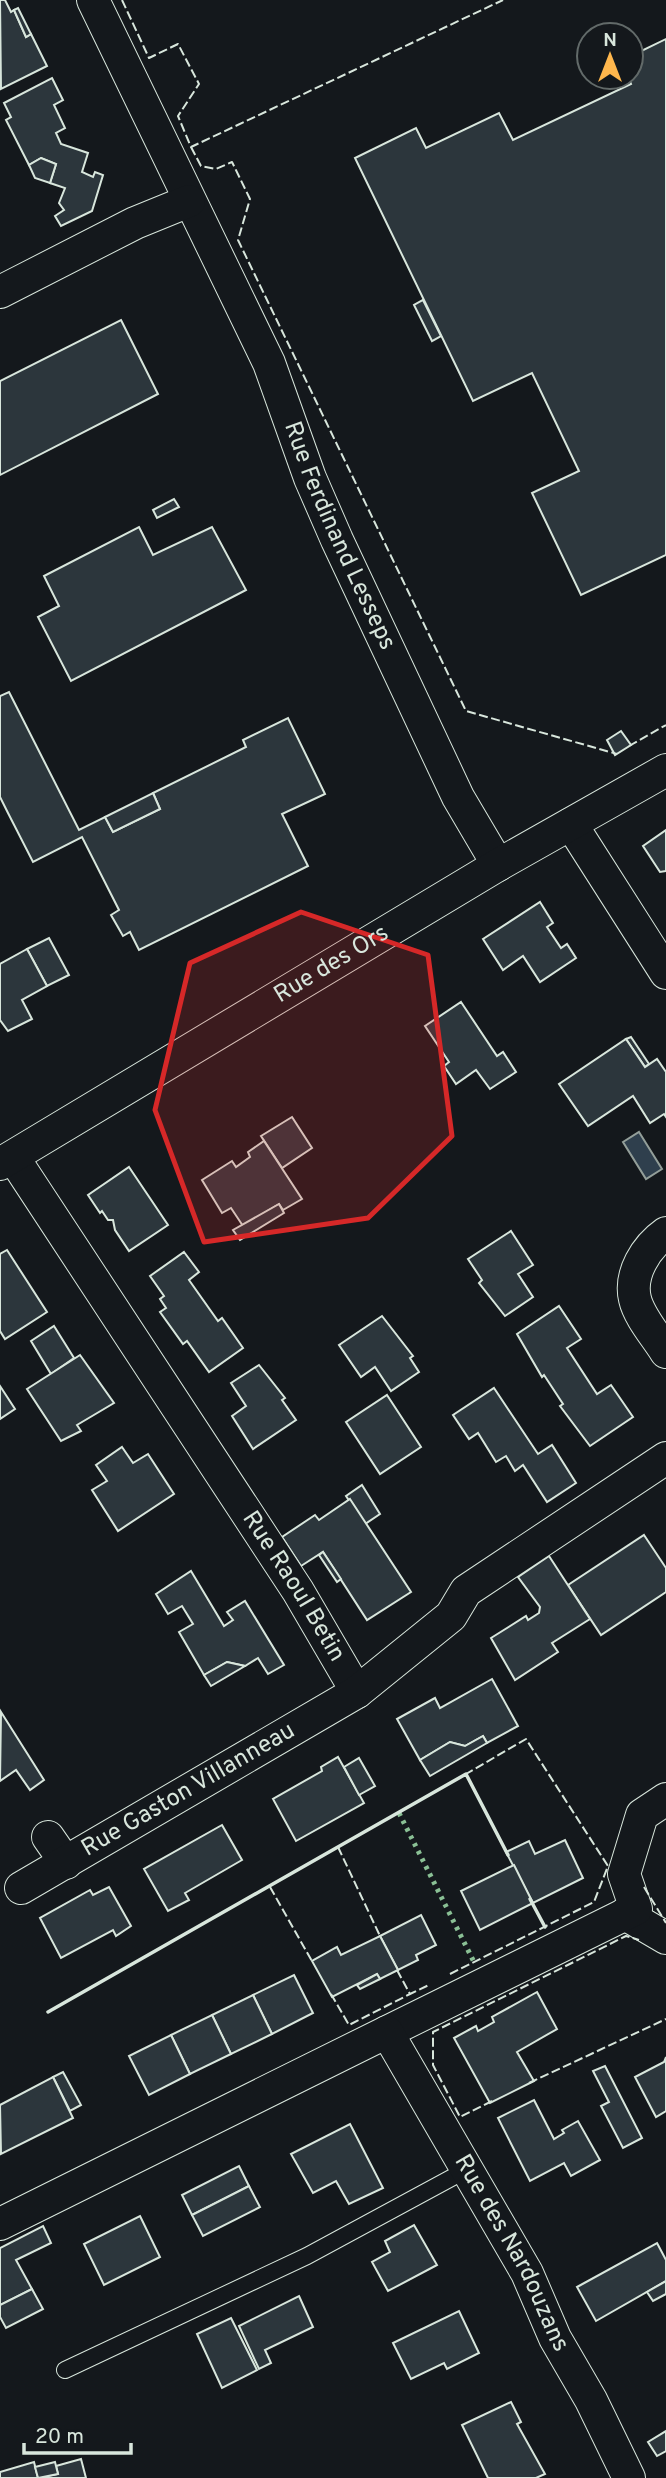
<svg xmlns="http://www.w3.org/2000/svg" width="666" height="2478" viewBox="0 0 666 2478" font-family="Overpass,sans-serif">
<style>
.water{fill:#2f3f4d;stroke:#939e99;stroke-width:2}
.building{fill:#2c363c;stroke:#d8e6dc;stroke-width:2}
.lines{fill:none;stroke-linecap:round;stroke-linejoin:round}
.service-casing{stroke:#d8e6dc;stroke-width:18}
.minor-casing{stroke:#d8e6dc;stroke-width:34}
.service{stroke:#14181c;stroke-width:16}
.minor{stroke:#14181c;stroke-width:32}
.hedge{stroke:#8ac095;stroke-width:5;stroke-dasharray:3.5 5;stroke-linecap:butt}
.fence{stroke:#d8e6dc;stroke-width:2;stroke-dasharray:9 3.5;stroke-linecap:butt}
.wall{stroke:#d8e6dc;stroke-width:3.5}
.marked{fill:#d62828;fill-opacity:0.2;stroke:#d62828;stroke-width:5;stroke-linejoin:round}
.labels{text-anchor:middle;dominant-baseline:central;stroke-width:5;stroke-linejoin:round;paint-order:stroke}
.street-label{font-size:24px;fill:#d8e6dc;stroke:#14181c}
</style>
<rect width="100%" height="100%" fill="#14181c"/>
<polygon class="water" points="639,1132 662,1169 646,1179 623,1142"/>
<g class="building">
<polygon points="0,0 5,0 11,12 14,10 26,37 31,34 47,66 1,89"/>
<polygon points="18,8 31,34 26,37 14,10"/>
<polygon points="666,39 666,555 581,595 532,493 579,471 532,373 473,401 355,158 416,128 426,148 499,113 513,140 631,84 628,77 631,77 631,56"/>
<polygon points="52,78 63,100 54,105 65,128 56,133 61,144 88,153 82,172 93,177 95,172 103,175 92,211 61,226 55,216 64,210 59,203 65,188 50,183 56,164 41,158 29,165 6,120 11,117 4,103"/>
<polygon points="41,158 56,164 50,183 35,178 29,165"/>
<polygon points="423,300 441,336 432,341 414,305"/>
<polygon points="121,320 158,394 0,475 0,381"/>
<polygon points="174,499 179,507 157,518 153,510"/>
<polygon points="139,527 153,555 212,527 246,590 71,681 38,617 59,606 44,576"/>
<polygon points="9,692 79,830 105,817 113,832 160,809 153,793 246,747 243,740 288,718 325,794 282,814 308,866 139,950 130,932 123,936 111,915 119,910 82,837 33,862 8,813 0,797 0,696"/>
<polygon points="621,731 631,745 615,755 607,740"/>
<polygon points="153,793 160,809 113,832 105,817"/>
<polygon points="666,830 666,871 660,872 643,846"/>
<polygon points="540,902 553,923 547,927 561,948 567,944 576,958 540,982 523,956 503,970 483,939"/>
<polygon points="49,938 69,975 47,986 27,949"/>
<polygon points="27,949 47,986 22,1000 32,1019 8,1031 0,1020 0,964"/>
<polygon points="461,1002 497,1056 503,1052 516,1072 490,1089 476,1070 456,1084 444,1066 449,1062 425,1026"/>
<polygon points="631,1037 649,1064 645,1067 626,1039"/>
<polygon points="626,1039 645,1067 657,1059 666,1072 666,1117 664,1114 650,1123 633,1096 588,1126 559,1084"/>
<polygon points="292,1117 312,1148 282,1168 261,1136"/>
<polygon points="264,1141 302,1199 283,1210 279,1204 243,1226 231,1208 222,1213 202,1180 232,1161 236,1167 250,1157 248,1152"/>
<polygon points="129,1167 168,1225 129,1251 115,1230 113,1220 108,1220 102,1211 100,1213 88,1195"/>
<polygon points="279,1204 284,1213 240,1240 233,1230"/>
<polygon points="511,1231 533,1265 518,1274 533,1297 505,1316 479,1283 482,1280 468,1259"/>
<polygon points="7,1250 47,1312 5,1339 0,1331 0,1254"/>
<polygon points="184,1252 199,1272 189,1280 218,1321 222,1318 243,1348 209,1372 187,1341 183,1344 160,1312 166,1308 160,1299 164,1296 150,1276"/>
<polygon points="559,1306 581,1339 567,1348 597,1394 611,1385 633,1417 590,1446 560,1406 563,1404 544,1375 542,1377 517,1334"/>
<polygon points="382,1316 413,1356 410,1358 419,1372 391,1391 375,1367 361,1377 339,1345"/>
<polygon points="54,1326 74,1358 51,1374 31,1341"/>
<polygon points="80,1355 114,1403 77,1425 81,1431 61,1441 27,1389"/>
<polygon points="259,1365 285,1398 282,1400 296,1420 253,1449 232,1416 246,1406 231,1383"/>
<polygon points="0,1386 15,1409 0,1419"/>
<polygon points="494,1388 538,1454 552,1445 576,1483 547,1502 523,1465 515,1471 506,1456 496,1462 478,1433 469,1439 453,1415"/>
<polygon points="387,1395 421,1447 380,1474 346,1422"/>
<polygon points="122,1447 133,1463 148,1454 174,1494 118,1531 92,1490 107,1481 96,1465"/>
<polygon points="362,1485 380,1514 365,1524 346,1496"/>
<polygon points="350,1499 411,1592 367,1620 323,1552 301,1566 282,1537 315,1515 319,1520"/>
<polygon points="644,1535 666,1568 666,1592 601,1635 568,1585"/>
<polygon points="323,1552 341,1579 337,1582 319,1555"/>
<polygon points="549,1556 590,1619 552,1643 558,1652 515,1680 491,1638 526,1616 528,1620 539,1613 540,1607 518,1577"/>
<polygon points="191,1571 224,1626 233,1620 227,1612 245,1601 284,1665 268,1674 258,1658 245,1666 227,1662 204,1675 179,1632 193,1624 182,1606 168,1614 156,1594"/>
<polygon points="227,1662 245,1666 211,1686 204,1675"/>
<polygon points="492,1679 518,1726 487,1743 483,1736 465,1746 450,1742 420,1760 397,1719 435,1698 440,1708"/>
<polygon points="1,1712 44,1780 30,1790 16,1770 0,1781"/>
<polygon points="483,1736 487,1743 430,1776 420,1760 450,1742 465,1746"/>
<polygon points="338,1757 364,1803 296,1841 273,1799 322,1771 321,1767"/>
<polygon points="359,1758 375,1786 359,1795 344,1767"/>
<polygon points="222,1825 242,1860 185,1893 189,1900 168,1911 144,1869"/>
<polygon points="565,1840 583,1878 533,1903 506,1852 529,1841 535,1854"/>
<polygon points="514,1865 533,1903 480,1930 461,1891"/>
<polygon points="109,1887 131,1926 116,1936 113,1930 61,1958 40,1918 90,1890 93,1895"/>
<polygon points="421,1915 436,1945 416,1955 418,1960 398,1970 380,1936"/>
<polygon points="380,1936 398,1970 380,1979 377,1974 332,1997 312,1961 337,1947 341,1955"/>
<polygon points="377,1974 380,1979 360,1989 357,1985"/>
<polygon points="294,1975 313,2013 272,2034 253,1995"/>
<polygon points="537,1992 557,2029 517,2052 534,2081 490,2103 454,2038 476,2026 478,2031 494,2022 492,2017"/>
<polygon points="253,1995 272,2034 231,2054 212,2015"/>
<polygon points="212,2015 231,2054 190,2074 171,2035"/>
<polygon points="171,2035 190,2074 149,2095 129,2056"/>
<polygon points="666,2057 666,2111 656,2117 635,2077 664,2062"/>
<polygon points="605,2066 642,2138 623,2148 601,2106 609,2102 593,2071"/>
<polygon points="63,2072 81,2105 70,2111 53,2077"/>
<polygon points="53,2077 73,2118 1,2154 0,2105"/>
<polygon points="534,2100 554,2139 564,2133 562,2130 578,2121 600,2160 571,2176 564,2163 530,2181 498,2118"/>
<polygon points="350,2124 383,2188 349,2204 336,2181 313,2193 291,2154"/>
<polygon points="239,2166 249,2186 192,2215 182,2195"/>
<polygon points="249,2186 260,2207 203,2236 192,2215"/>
<polygon points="140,2216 160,2257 104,2285 84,2244"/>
<polygon points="414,2225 437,2265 388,2291 372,2262 390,2252 385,2241"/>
<polygon points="43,2226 51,2243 16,2260 32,2289 0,2305 0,2248"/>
<polygon points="657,2243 666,2260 666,2281 596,2321 577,2287"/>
<polygon points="666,2281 666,2294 653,2301 647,2292"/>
<polygon points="32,2289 43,2309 6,2328 0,2317 0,2305"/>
<polygon points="299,2296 313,2327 265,2350 271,2363 259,2369 239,2326"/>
<polygon points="459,2311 479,2353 447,2369 444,2363 411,2379 393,2343"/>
<polygon points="231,2318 257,2370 222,2388 197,2334"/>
<polygon points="511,2402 521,2422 517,2424 545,2474 536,2478 488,2478 462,2425"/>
<polygon points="666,2431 666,2451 657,2456 648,2442"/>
<polygon points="81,2459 86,2478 0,2478 0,2472 34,2462 38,2478 58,2474 56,2466"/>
<polygon points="55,2462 58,2474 38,2478 35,2467"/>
</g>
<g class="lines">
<g class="service-casing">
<polyline id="service" points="65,2370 307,2256 466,2170"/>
</g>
<g class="minor-casing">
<g id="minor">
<path id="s1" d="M93,0L269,363L310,478L337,540L458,797L498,865"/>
<polyline points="0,292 135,223 189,201"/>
<polyline points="571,824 666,973"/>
<path id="s2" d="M13,1157L298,1591L357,1692"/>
<path id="s3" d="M0,1164L498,865L666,770"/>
<path d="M666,1233C646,1247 629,1274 635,1299C639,1317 657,1337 666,1352"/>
<polyline points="48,1837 66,1863"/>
<path id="s4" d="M21,1888L357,1692L451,1616L466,1591L666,1458"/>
<polyline points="625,1914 666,1938"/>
<polyline points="387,2032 636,1909 624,1874 642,1815 666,1799"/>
<path id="s5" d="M0,2224L387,2032L527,2273L555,2338L591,2400L629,2478"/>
</g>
</g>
<use href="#service" class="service"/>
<use href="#minor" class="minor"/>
<polyline class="hedge" points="399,1813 474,1962"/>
<g class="fence">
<polyline points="122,0 149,58 178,44 199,84 178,116 191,147 503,0"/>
<polyline points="191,147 201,166 216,169 232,162 250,199 238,240 466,711 617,754"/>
<polyline points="629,746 666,725"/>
<polyline points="338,1847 380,1936"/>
<polyline points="270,1887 313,1963"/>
<polyline points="644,1887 666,1923"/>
<polyline points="397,1970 410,1994 429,1985"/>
<polyline points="450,1974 594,1902 608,1866 526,1739 466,1774"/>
<polyline points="331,1994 349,2025 410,1994"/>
<polyline points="529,2083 666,2019"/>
<polyline points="492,2101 460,2117 433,2065 433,2032 626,1936 639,1940"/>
</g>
<g class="wall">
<polyline points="530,1899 545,1927"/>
<polyline points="48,2012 466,1774 508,1855"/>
</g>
</g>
<path class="marked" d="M301,912L428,955L452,1136L368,1218L204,1242L155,1110L190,963Z"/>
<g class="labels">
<g class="street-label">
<text stroke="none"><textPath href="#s1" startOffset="590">Rue Ferdinand Lesseps</textPath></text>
<text stroke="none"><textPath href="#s3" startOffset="387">Rue des Ors</textPath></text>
<text stroke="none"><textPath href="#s2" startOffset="513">Rue Raoul Betin</textPath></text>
<text stroke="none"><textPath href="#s4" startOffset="194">Rue Gaston Villanneau</textPath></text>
<text stroke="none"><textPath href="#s5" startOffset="686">Rue des Nardouzans</textPath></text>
</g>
</g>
<g transform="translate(610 56)"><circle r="33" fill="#14181c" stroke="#626a69" stroke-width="2"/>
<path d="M0-5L12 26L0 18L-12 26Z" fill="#ffb74d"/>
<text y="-10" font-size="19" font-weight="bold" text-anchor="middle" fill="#d8e6dc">N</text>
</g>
<path d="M24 2443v10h107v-10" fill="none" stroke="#d8e6dc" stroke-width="3.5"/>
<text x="35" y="2443" font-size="21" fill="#d8e6dc" stroke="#14181c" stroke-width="5" paint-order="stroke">20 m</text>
</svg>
